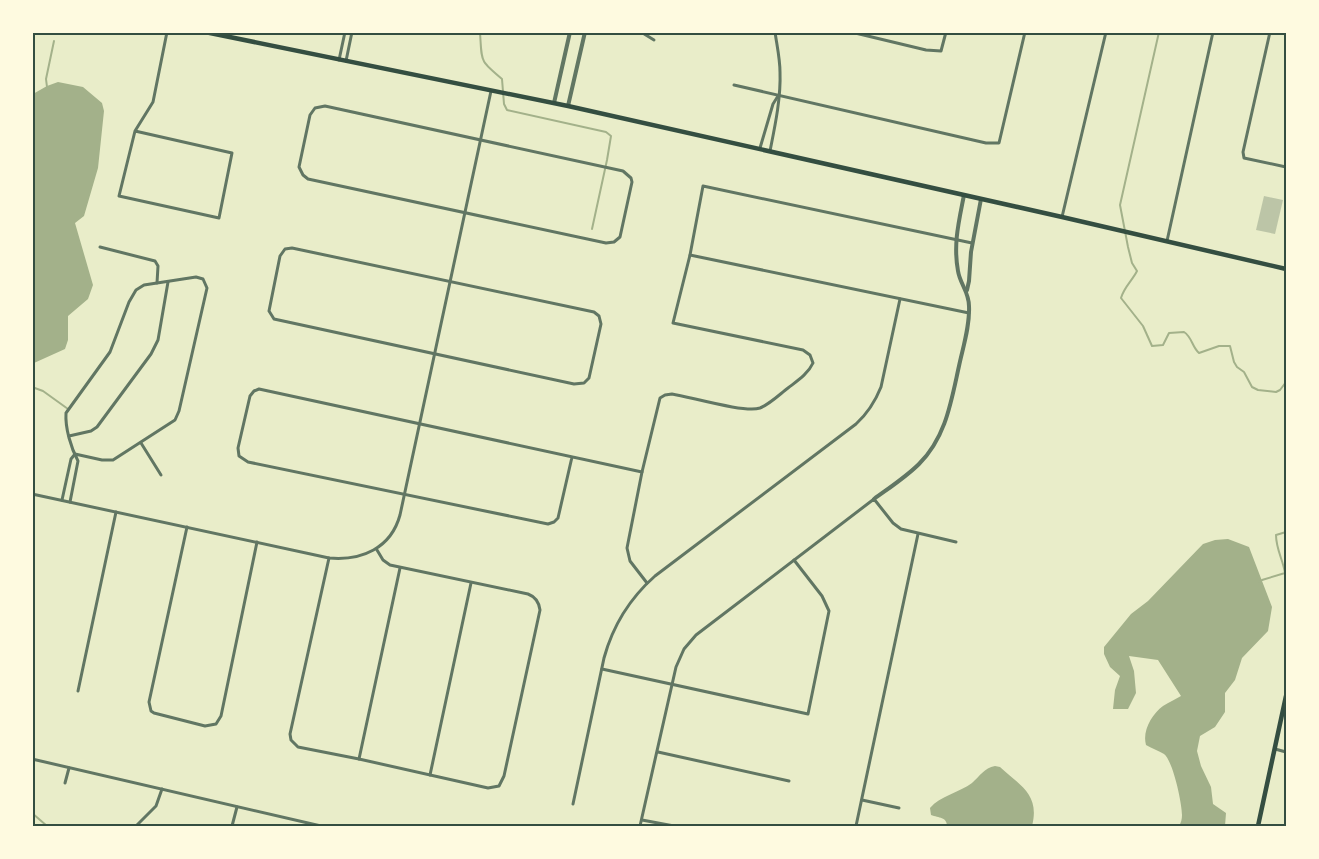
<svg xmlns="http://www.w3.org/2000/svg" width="1319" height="859" viewBox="0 0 1319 859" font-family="'Playfair Display',serif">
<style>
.water{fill:#a3b18a}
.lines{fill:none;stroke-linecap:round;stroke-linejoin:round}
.stream{stroke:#a3b18a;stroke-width:2}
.building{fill:#bcc5a7}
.minor{stroke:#617663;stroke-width:3}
.tertiary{stroke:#617663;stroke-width:4}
.secondary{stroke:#344e41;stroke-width:4.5}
.neatline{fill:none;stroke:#344e41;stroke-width:2}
</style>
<rect width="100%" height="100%" fill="#e9edc9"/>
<g class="water">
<polygon points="58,82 83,87 102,103 104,111 98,168 84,216 75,223 93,285 88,299 68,316 68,340 65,349 34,363 33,368 33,94 47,86"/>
<path d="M1228,539L1249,547L1272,607L1268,631L1242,658L1235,680L1225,693V712L1215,727L1200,736L1197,751L1201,766L1211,787L1213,804L1226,813L1225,826H1179C1181,823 1182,819 1182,815C1182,803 1173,761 1164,754C1159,751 1151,748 1146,745C1142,731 1152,714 1163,706C1169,702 1176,699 1181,696L1158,660L1129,656L1134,671L1136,693L1128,709H1113L1115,690L1120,676L1110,667L1104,654V647L1131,614L1148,601L1203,544L1215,540Z"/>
<path d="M995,766L1000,767C1021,786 1040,795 1032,826H947C947,817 939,818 931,815L930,808C940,796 960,792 972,783C980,776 984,768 995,766Z"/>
</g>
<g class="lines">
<g class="stream">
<path d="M480,32C482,62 479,60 502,79L504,104L507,110L606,132L611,136L607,160L592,229"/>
<path d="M1159,32L1120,205L1128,247L1132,263L1137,271C1132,281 1124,287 1121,298L1143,326L1152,346L1163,345L1169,333L1184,332C1192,337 1192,347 1199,353L1219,346H1230L1234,362L1237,367L1244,372L1252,387L1258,390L1276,392L1280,390L1286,382"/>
<polyline points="47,87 46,79 54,41"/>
<polyline points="32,387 43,391 68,409"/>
<path d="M1259,582L1262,580L1285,573C1283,560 1276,549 1276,535L1286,532"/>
<polyline points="32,813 47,826"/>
</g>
</g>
<polygon class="building" points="1264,196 1283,200 1275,234 1256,230"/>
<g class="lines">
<g class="minor">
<polyline points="641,32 654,40"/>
<polyline points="851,32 926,50 941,51 946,32"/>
<polyline points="1270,32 1243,152 1244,158 1286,167"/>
<polyline points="339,60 345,32"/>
<polyline points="346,61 352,32"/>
<polyline points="734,85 986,143 999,143 1025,32"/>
<polygon points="325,106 623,171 631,178 632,182 620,237 614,242 606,243 308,179 303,175 299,167 310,115 315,108"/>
<polyline points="135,131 232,153 219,218 119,196 135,131 153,102 167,32"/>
<polyline points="760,148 773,104 778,96"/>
<path d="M770,151C775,126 781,98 780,72C780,59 777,46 775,32"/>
<polyline points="1062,217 1106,32"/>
<polyline points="1167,241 1213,32"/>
<polyline points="100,247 155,261 158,266 157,283"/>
<polygon points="292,248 594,312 599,316 601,324 589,378 584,383 574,384 274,319 269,311 280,256 285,249"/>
<polyline points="690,255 969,313"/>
<polyline points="69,436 91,431 97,427 151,354 158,340 168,282"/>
<polyline points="141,443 161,475"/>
<polyline points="572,457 558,518 554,522 548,524 248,462 239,456 238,448 250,396 254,391 259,389 642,472"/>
<path d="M32,494L329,558C362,561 391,548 400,515L491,91"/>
<polyline points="62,500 71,459 75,454"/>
<path d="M70,502L78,461C71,448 65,428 66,413L110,352L129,302L136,290L144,285L196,277L203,279L207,288L179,411L175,420L113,460H102L75,454"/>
<polyline points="187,527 149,702 151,711 154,713 205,726 216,724 221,716 257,542"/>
<polyline points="32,551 32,555"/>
<path d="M329,558L290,734L291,740L298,747L359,759L488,788L499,786L504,776L540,610C539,602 536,597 528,594L390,565L383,560L377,550"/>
<path d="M647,583L630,561L627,548L642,472L660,398L665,395L672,394C691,397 744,413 760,408C770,404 780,394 788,388C797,381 808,374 813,363L810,355L803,350L673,323L690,255L703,186L972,243"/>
<polyline points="602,669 808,714 829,611 822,596 794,560"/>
<polyline points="78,691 116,512"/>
<polyline points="1275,749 1286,752"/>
<polyline points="658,752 789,781"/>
<polyline points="32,759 321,826"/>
<polyline points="359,759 400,568"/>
<polyline points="430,775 471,583"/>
<polyline points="65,783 69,768"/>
<polyline points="862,800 899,808"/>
<path d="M573,804L604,658C613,625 629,599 655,576L856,424C868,413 875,402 881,387L900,299"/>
<polyline points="642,820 674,826"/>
<polyline points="136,826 156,806 162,789"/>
<polyline points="232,826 237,807"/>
<polyline points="640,826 676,667 684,649 696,635 874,499 893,523 901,529 956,542"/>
<polyline points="856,826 918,534"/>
</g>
<g class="tertiary">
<polyline points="554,103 570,32"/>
<polyline points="568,106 585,32"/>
<polyline points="967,290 969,281 971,252 981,199"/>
<path d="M874,499C889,488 906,477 919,464C946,437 951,402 959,366C963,347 970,326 969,306C969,292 960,284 958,271C953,244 959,221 964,195"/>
</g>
<g class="secondary">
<polyline points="205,32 568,106 1062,217 1286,269"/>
<polyline points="1258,826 1286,696"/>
</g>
</g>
<rect width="1319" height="859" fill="none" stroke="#fefae0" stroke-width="68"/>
<rect x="34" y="34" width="1251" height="791" class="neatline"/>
</svg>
